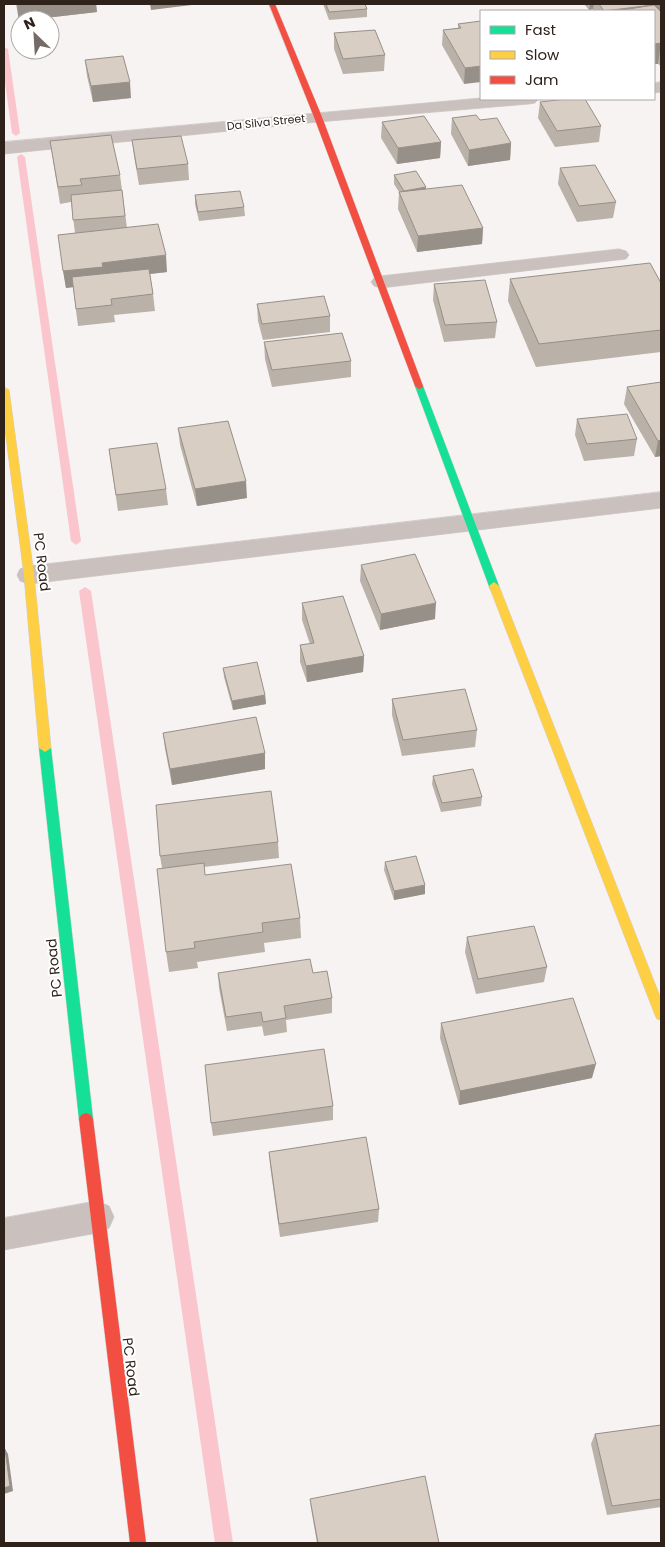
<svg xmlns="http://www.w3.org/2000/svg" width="665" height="1547" viewBox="0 0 665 1547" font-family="Poppins,sans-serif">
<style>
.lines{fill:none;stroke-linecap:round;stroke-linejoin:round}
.stream{fill:#fac5cd;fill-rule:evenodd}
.street-casing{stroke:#d2cecc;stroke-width:1}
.fast-casing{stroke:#d2cecc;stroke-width:1}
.slow-casing{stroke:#d2cecc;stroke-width:1}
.jam-casing{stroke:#d2cecc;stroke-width:1}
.street{fill:#cac0be;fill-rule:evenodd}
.fast{fill:#16e098;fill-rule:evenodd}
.slow{fill:#ffcf43;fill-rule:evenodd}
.jam{fill:#f24e42;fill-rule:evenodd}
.wall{fill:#bab1a8}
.shaded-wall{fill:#979088}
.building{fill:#d8cec3;stroke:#979088}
.labels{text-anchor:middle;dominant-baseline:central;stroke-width:4;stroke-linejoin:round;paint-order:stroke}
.far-street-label{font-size:11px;fill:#2f221b;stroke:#fff}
.street-label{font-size:14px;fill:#2f221b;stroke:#fff}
</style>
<rect width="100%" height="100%" fill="#f7f3f2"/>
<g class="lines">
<g class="stream">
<polygon points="4,47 8,49 20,133 16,136 12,133 4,75"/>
<polygon points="21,154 25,157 81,541 76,545 71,541 17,157"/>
<polygon points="85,587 91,591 233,1543 215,1543 79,591"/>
</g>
<g class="street-casing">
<g id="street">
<polygon points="661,82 661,92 654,93 654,83"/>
<polygon points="481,98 538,99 535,103 529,104 318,122 4,154 4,142"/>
<polygon points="619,249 626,251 629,255 626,259 381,288 374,286 371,282 374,278 381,276"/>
<polygon points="661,492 661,508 29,584 20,581 17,575 20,569 29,566"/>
<polygon points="97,1201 109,1206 114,1217 109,1228 97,1233 4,1250 4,1218"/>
</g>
</g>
<g class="fast-casing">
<g id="fast">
<polygon points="419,383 423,386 499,586 498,589 490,589 489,586 415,386"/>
<polygon points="45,744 51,748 93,1119 91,1123 86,1125 81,1123 79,1119 39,748"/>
</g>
</g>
<g class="slow-casing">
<g id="slow">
<polygon points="4,387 9,390 34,575 51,748 45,752 39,748 24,575 4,422"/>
<polygon points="494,582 499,586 661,999 661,1020 657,1019 655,1015 489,586"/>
</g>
</g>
<g class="jam-casing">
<g id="jam">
<polygon points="269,4 275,4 322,117 423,386 422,388 419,389 415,386 314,117"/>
<polygon points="86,1113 91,1115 93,1119 146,1543 130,1543 79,1119 81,1115"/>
</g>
</g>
<use href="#street" class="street"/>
<use href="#fast" class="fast"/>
<use href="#slow" class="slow"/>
<use href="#jam" class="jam"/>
</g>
<g class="wall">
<polygon points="16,4 96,4 97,12 19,21"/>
<polygon points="323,4 365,4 367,9 367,17 329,20"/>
<polygon points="584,4 661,4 661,66 658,64 654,11 593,11 593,9 589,10"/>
<polygon points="481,21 464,84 442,45 443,30 458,28 458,24"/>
<polygon points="334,33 385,55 384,71 343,74 334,49"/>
<polygon points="85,60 131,98 93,102 87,76"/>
<polygon points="540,102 601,126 599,142 555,147 538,118"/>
<polygon points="452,118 480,120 511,143 510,160 468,166 451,134"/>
<polygon points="382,122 441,142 440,158 397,164 381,138"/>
<polygon points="132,140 188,164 189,180 139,185 134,156"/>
<polygon points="50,141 120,175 127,228 167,272 150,274 153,294 155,311 114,315 115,322 78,326 73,287 66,288 58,235 75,233 71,202 60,204"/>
<polygon points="560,168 616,202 613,218 577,222 558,184"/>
<polygon points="394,175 426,189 483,228 482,244 417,252 398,209 399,192 394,184"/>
<polygon points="195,195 244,207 245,216 199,221 195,204"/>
<polygon points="510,279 661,283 661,352 536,367 508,301"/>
<polygon points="434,284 497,322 495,338 444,342 433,300"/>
<polygon points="257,304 330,316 330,332 263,340 258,321"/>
<polygon points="264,342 351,361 351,377 272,387 265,359"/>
<polygon points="661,382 661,456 655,457 624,404 627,387"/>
<polygon points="577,419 637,439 634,456 584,461 575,435"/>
<polygon points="178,428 247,498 197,506 180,445"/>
<polygon points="109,449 166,489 168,505 118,511"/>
<polygon points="361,565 435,619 380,630 360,581"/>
<polygon points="302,603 364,656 363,672 307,682 300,662 300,645 310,644 302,620"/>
<polygon points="223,668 265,695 266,704 233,710 224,677"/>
<polygon points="392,699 477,730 475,747 402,756 392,715"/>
<polygon points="163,733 265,753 265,769 172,785 165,749"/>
<polygon points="433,776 482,797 481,806 441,812 432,784"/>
<polygon points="278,842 279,858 204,867 205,875 300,918 301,938 264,943 265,952 197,962 198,968 169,972 166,952 162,868 160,856"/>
<polygon points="385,862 425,894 394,900 384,870"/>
<polygon points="467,937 547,967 544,982 476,994 465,952"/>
<polygon points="218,973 313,973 332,998 332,1013 286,1020 287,1032 264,1036 262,1026 227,1031 219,988"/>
<polygon points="441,1023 592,1078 459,1105 440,1038"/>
<polygon points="333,1106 333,1120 213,1136 211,1123"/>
<polygon points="269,1152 379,1209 378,1222 280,1237 270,1165"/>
<polygon points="661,1425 661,1507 607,1515 591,1444 595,1434"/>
<polygon points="310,1499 439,1543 317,1543 311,1508"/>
</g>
<g class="shaded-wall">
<polygon points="30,4 96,4 97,12 19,21 17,5"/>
<polygon points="150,4 200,4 151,10"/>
<polygon points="590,4 594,4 593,9 589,10"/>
<polygon points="661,4 661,20 654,11 604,11"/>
<polygon points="661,43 658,64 654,64 654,44"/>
<polygon points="481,66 481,82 464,84 465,68"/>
<polygon points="130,82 131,98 93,102 91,86"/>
<polygon points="441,142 440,158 397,164 398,148"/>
<polygon points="511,143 510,160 468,166 469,150"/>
<polygon points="426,187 426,195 404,199 404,191"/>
<polygon points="483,228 482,244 417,252 418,236"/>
<polygon points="166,255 167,272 105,279 105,283 66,288 63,271 102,263"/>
<polygon points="661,440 661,456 655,457 658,441"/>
<polygon points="246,481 247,498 197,506 195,489"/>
<polygon points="436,603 435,619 380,630 381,614"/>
<polygon points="364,656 363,672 307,682 306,666"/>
<polygon points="265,695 266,704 233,710 232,701"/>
<polygon points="265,753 265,769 172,785 170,769"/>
<polygon points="425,885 425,894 394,900 394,891"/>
<polygon points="596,1064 592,1078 459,1105 460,1091"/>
<polygon points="5,1449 8,1454 13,1491 4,1494"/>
</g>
<g class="building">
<polygon points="17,4 30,4 17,5"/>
<polygon points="326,4 365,4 367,9 329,12"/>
<polygon points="599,4 661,4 604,11"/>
<polygon points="654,5 661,12 661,43 654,44 654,11 616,11"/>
<polygon points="481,21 481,66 465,68 443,30 461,28 458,24"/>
<polygon points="375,30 385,55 343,59 334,33"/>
<polygon points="123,56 130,82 91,86 85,60"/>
<polygon points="567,99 585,99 601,126 557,131 540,102"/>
<polygon points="476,115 480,120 497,118 511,143 469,150 452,118"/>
<polygon points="424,116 441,142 398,148 382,122"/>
<polygon points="111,135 120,175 80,179 82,185 58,187 50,141"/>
<polygon points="181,136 188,164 137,169 132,140"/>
<polygon points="595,165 616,202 579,206 560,168"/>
<polygon points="416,171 426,187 404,191 394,175"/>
<polygon points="462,185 483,228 418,236 399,192"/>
<polygon points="122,190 125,216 73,220 71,195"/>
<polygon points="240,191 244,207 198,212 195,195"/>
<polygon points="158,224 166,255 102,263 103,267 63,271 58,235"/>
<polygon points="650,263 661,283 661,330 539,344 510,279"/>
<polygon points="149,269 153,294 111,299 112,305 76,309 72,277"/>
<polygon points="485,280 497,322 445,325 434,284"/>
<polygon points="324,296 330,316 262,324 257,304"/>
<polygon points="342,333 351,361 272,370 264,342"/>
<polygon points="661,382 661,440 658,441 627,387"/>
<polygon points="627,414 637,439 587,444 577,419"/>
<polygon points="228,421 246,481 195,489 178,428"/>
<polygon points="157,443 166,489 116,495 109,449"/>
<polygon points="415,554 436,603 381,614 361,565"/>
<polygon points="343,596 364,656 306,666 300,645 314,643 302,603"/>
<polygon points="257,662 265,695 232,701 223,668"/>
<polygon points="465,689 477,730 403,740 392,699"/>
<polygon points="256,717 265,753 170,769 163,733"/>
<polygon points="473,769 482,797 442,803 433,776"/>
<polygon points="271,791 278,842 160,856 156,805"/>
<polygon points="416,856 425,885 394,891 385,862"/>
<polygon points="204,863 205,875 291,864 300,918 262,923 263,932 194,942 195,948 166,952 157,869"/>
<polygon points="534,926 547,967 478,979 467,937"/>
<polygon points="310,959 313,973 327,971 332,998 284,1006 286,1018 263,1022 261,1012 226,1017 218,973"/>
<polygon points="573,998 596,1064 460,1091 441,1023"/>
<polygon points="324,1049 333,1106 211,1123 205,1065"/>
<polygon points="366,1137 379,1209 279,1224 269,1152"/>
<polygon points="661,1425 661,1499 612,1506 595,1434"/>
<polygon points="4,1449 5,1449 10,1486 4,1488"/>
<polygon points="425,1476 439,1543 318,1543 310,1499"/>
</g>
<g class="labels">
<g class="far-street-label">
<text transform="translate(266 122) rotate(-6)">Da Silva Street</text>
</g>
<g class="street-label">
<text transform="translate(42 562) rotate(83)">PC Road</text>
<text transform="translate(54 968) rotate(-96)">PC Road</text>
<text transform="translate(131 1367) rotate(83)">PC Road</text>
</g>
</g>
<rect width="665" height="1547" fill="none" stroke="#2f221b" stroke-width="10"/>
<rect x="480" y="10" width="175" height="90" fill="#ffffff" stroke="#aca7a4"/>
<rect x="490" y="26" width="25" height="8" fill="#16e098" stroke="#aca7a4"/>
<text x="525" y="35" font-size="15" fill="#2f221b">Fast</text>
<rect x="490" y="51" width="25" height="8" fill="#ffcf43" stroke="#aca7a4"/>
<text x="525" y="60" font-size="15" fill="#2f221b">Slow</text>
<rect x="490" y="76" width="25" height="8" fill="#f24e42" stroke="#aca7a4"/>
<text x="525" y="85" font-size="15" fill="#2f221b">Jam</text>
<g transform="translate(35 35) rotate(335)"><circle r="24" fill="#ffffff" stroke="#aca7a4"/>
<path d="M0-4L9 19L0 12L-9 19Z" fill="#756b66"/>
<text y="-8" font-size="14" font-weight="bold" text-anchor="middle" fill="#2f221b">N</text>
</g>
</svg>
